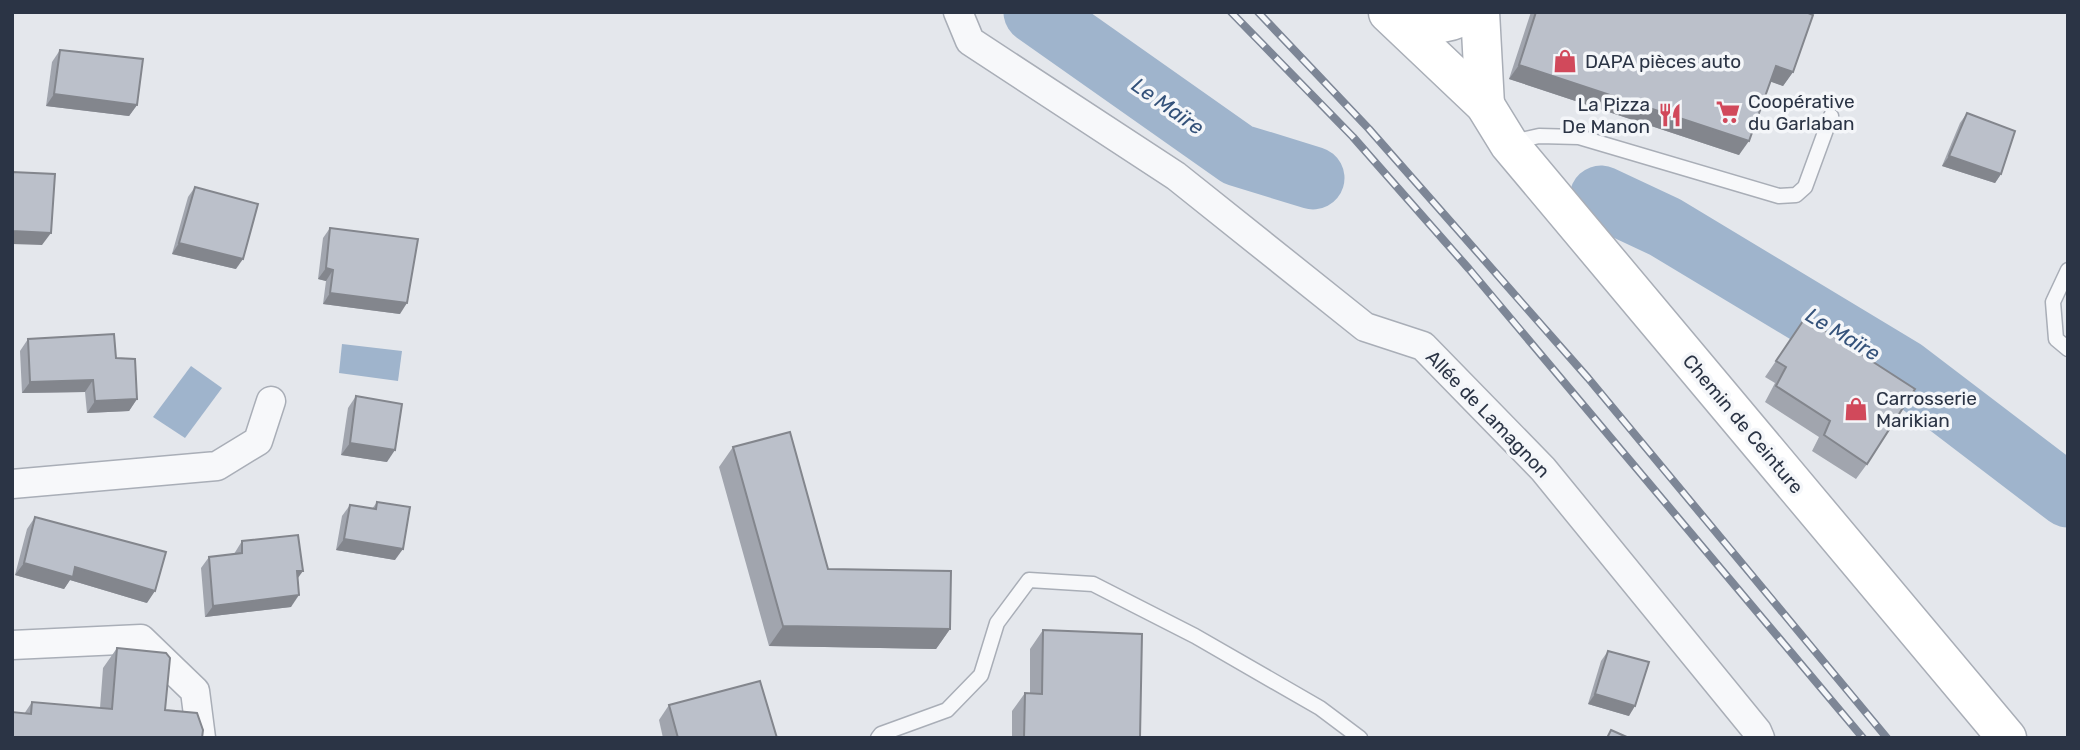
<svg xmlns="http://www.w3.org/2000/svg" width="2080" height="750" viewBox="0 0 2080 750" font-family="Rubik,sans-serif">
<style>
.water{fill:#9fb4cc}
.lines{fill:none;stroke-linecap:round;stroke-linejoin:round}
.river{stroke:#9fb4cc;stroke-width:63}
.service-casing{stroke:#a9aeb7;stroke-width:17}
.minor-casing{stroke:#a9aeb7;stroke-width:31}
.secondary-casing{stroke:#a9aeb7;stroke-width:41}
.service{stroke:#f7f8fa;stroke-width:14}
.minor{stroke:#f7f8fa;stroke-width:28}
.secondary{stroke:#fff;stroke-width:38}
.rail-casing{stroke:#7d8696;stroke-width:8}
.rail{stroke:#f4f6f9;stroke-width:5;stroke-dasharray:16;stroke-linecap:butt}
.wall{fill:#a1a5ae}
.shaded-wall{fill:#83868d}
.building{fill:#bbc0ca;stroke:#83868d;stroke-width:2}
.labels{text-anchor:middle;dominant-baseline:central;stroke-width:7;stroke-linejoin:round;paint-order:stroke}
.poi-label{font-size:19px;fill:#2b3445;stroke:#f4f6f9;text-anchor:start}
.street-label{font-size:19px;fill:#2b3445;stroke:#f4f6f9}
.water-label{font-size:21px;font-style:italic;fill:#34527a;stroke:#f4f6f9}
</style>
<rect width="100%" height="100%" fill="#e4e7ec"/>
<g class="water">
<polygon points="342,344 402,351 398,381 339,373"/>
<polygon points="191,366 222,388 185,438 153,417"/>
</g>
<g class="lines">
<g class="river">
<polyline points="1035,12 1238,155 1313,178"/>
<polyline points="1601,197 1665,227 1904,371 2068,496"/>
</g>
<g class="service-casing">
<g id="service">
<polyline points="1513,142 1539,136 1579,137 1779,196 1796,195 1805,187 1831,116"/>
<polyline points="2068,270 2053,302 2056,339 2068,349"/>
<polyline points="878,738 881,734 947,710 981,675 997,623 1029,580 1093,584 1195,636 1320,708 1360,738"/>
</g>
</g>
<g class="minor-casing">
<g id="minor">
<polyline points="958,12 970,41 1176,176 1365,327 1423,346 1543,469 1757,731 1760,738"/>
<polyline points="12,484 217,466 258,441 271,401"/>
<polyline points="12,645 141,639 195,691 201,738"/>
</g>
</g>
<g class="secondary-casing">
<g id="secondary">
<polyline points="1480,12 1485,105"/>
<polyline points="1388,13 1485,105 1509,144 2007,738"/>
<path d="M1389,13C1419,26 1442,29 1471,12"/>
</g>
</g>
<use href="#service" class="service"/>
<use href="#minor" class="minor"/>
<use href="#secondary" class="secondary"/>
<g class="rail-casing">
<g id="rail">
<polyline points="1231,12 1353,137 1469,269 1863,738"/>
<polyline points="1258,12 1369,129 1588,378 1887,738"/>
</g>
</g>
<use href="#rail" class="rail"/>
</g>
<g class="wall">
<polygon points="1531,12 1806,12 1793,72 1783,86 1770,81 1739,155 1509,79"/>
<polygon points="60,50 137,105 129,116 46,106 52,62"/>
<polygon points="1967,113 2001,174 1995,183 1942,166 1960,123"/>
<polygon points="195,187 236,269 172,254 188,197"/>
<polygon points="330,228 400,314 323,304 326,281 318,279 323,238"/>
<polygon points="1805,318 1867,464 1856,479 1812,451 1819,437 1765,402 1775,383 1765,377"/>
<polygon points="28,339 116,358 137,399 129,411 87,413 85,392 22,393 20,351"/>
<polygon points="356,396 387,462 341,455 348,408"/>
<polygon points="733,447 828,569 950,629 936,649 769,646 719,467"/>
<polygon points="377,502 395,560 336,550 342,516 350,505 372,509"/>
<polygon points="35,517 147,603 70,580 64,589 15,575 27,529"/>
<polygon points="242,541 297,579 291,607 205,617 201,568 209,557 234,554"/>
<polygon points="1043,630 1140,738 1012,738 1012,711 1025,693 1030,693 1030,649"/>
<polygon points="117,648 165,710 202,738 24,714 32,702 100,708 103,668"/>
<polygon points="1608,651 1629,716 1588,704 1601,661"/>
<polygon points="669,705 777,738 663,738 659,720"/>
</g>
<g class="shaded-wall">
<polygon points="1519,65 1749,141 1739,155 1509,79"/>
<polygon points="1776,66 1793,72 1783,86 1766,80"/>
<polygon points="54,94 137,105 129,116 46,106"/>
<polygon points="1949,156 2001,174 1995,183 1942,166"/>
<polygon points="12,231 51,233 42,245 12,244"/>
<polygon points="179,243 243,259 236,269 172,254"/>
<polygon points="326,268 333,270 326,281 318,279"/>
<polygon points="330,293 407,303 400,314 323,304"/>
<polygon points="93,380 85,392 22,393 30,382"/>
<polygon points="137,399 129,411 87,413 95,401"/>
<polygon points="350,443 395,450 387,462 341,455"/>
<polygon points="344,539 403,549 395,560 336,550"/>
<polygon points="24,563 75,567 155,591 147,603 70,580 64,589 15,575"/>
<polygon points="297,571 303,571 295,582"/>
<polygon points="299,595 291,607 205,617 213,606"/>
<polygon points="783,626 950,629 936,649 769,646"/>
<polygon points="1595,694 1635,706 1629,716 1588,704"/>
</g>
<g class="building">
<polygon points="1536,12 1806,12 1813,15 1793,72 1776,66 1749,141 1519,65"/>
<polygon points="60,50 143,59 137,105 54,94"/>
<polygon points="1967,113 2015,131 2001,174 1949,156"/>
<polygon points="12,172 55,174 51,233 12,231"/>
<polygon points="195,187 258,204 243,259 179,243"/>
<polygon points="330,228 418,239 407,303 330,293 333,270 326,268"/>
<polygon points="1805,318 1915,389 1867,464 1824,435 1830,421 1776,386 1786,367 1776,361"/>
<polygon points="114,334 116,358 135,359 137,399 95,401 93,380 30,382 28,339"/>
<polygon points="356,396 402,404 395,450 350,443"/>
<polygon points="790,432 828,569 951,571 950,629 783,626 733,447"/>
<polygon points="377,502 410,507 403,549 344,539 350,505 376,509"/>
<polygon points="35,517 166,552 155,591 75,567 73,577 24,563"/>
<polygon points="298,535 303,571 297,571 299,595 213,606 209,557 242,553 242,541"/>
<polygon points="1043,630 1142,634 1140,738 1024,738 1025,693 1042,694"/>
<polygon points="117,648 166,653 170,658 165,710 197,713 203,730 202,738 12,738 12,712 31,714 32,702 112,709"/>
<polygon points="1608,651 1649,662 1635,706 1595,694"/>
<polygon points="760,681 777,738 678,738 669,705"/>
<polygon points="1611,730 1629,738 1607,738"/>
</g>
<defs>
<g id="shop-bare" transform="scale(1.89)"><path d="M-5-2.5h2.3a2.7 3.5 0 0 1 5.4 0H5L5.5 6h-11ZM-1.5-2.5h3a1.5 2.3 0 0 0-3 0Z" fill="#d1495b" stroke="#f4f6f9" stroke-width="2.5" paint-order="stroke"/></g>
<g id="supermarket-bare" transform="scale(1.89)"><path d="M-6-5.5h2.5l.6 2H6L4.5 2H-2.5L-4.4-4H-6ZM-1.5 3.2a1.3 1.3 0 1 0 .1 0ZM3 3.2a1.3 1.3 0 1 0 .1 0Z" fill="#d1495b" stroke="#f4f6f9" stroke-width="2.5" paint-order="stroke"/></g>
<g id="restaurant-bare" transform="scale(1.89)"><path d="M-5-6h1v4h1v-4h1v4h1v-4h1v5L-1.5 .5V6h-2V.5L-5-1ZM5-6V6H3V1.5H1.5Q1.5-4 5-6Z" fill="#d1495b" stroke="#f4f6f9" stroke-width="2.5" paint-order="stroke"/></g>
</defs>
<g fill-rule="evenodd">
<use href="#shop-bare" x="1565" y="61"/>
<use href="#supermarket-bare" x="1728" y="112"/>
<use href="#restaurant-bare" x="1670" y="115"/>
<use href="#shop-bare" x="1856" y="409"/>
</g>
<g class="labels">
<g class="poi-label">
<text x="1585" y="61">DAPA pièces auto</text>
<text x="1748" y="101">Coopérative<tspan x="1748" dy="22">du Garlaban</tspan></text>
<text x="1650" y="104" text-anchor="end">La Pizza<tspan x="1650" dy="22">De Manon</tspan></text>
<text x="1876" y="398">Carrosserie<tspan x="1876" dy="22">Marikian</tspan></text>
</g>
<g class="street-label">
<text transform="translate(1488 414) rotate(46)">Allée de Lamagnon</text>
<text transform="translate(1743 424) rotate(50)">Chemin de Ceinture</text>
</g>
<g class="water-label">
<text transform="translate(1168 106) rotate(35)">Le Maïre</text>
<text transform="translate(1843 334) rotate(31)">Le Maïre</text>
</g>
</g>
<rect width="2080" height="750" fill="none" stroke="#2b3445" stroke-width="28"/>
</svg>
